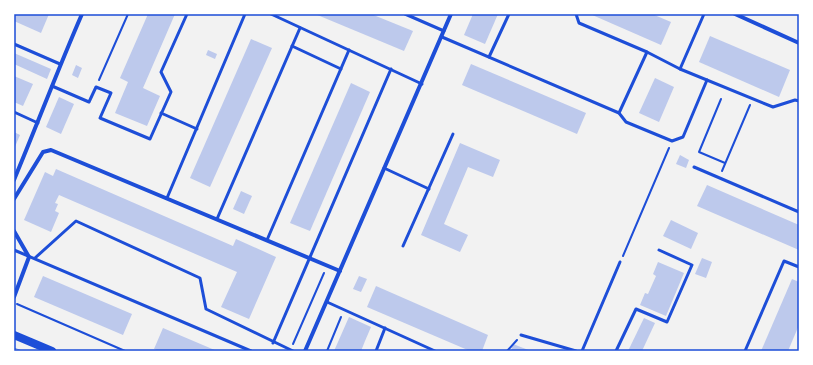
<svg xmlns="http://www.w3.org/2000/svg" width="813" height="365" viewBox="0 0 813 365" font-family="Mulish,sans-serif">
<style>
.building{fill:#bdc9ec}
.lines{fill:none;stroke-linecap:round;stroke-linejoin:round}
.path{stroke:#1d4ed8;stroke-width:2}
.service{stroke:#1d4ed8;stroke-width:3}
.minor{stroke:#1d4ed8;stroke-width:4}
.secondary{stroke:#1d4ed8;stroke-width:8}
.tram{stroke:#7290e2;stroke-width:1}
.neatline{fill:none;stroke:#1d4ed8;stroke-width:1.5}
</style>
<rect width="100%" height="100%" fill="#f2f2f2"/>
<g class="building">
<polygon points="14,14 49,14 41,33 14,21"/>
<polygon points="148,14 175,14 143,88 160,96 147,126 115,113 128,82 120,78"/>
<polygon points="315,14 371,14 413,31 404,51"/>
<polygon points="473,14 498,14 485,44 464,35"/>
<polygon points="590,14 652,14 671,22 661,45"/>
<polygon points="710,36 790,70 779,97 699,62"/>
<polygon points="251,39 272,48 210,187 190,178"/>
<polygon points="208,50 217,54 215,59 206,55"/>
<polygon points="14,53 51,69 47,79 14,64"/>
<polygon points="471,64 586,113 577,134 462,85"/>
<polygon points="76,65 82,68 78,78 72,75"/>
<polygon points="14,76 33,84 23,106 14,102"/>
<polygon points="655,78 674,87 659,122 639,113"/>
<polygon points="351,83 370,92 310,231 290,223"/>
<polygon points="59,97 74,104 61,134 46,127"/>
<polygon points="14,132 20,135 14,149"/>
<polygon points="460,143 500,160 493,177 468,167 444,224 468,235 460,252 421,235"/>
<polygon points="680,155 689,160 686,168 676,164"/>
<polygon points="56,169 233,246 236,239 276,257 249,319 221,307 237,272 59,195 55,203 58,204 55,211 59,213 51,232 24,220 45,172 53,176"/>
<polygon points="707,185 799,225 799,250 697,206"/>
<polygon points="241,191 252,196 244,214 233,209"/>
<polygon points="671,220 698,233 691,249 663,236"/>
<polygon points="702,258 712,262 706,278 695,274"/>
<polygon points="658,262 684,273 666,316 640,305 645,293 648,294 656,276 653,274"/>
<polygon points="43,276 132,314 123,335 34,297"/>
<polygon points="359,276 367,279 361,292 353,289"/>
<polygon points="792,279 799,282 799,325 788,351 761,351"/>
<polygon points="376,286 488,335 482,351 470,351 367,307"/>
<polygon points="349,317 371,327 365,341 361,351 334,351"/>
<polygon points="644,318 655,323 642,351 628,351"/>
<polygon points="163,328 177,334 217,351 159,351 154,349"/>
<polygon points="513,344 531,351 511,351"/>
</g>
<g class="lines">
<g class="path">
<polyline points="99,80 128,14"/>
<polyline points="721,99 699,152 725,163"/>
<polyline points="722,171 750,105"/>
<polyline points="623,256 669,148"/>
<polyline points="17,304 125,351"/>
<polyline points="293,344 324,273"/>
<polyline points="327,351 341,317"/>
<polyline points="507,351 517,340"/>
<polyline points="798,351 799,349"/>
</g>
<g class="service">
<polyline points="271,14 422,84"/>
<polyline points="405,14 444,31"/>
<polyline points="576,14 579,23 647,52 680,69 773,107 795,100 799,101"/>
<polyline points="442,37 619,113 626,122 672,141 683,137 707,80"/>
<polyline points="14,44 60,64"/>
<polyline points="292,46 341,69"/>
<polyline points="489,57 509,14"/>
<polyline points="680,69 704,14"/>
<polyline points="52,86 89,102 96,87 111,93 100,118 150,139 171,92 161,72 187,14"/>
<polyline points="14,112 38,123"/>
<polyline points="161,113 197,129"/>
<polyline points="619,113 647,52"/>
<polyline points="694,167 799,212"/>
<polyline points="384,168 429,189"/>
<polyline points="167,198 245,14"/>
<polyline points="217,219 300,28"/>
<polyline points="267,240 349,50"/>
<polyline points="403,246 453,134"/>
<polyline points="14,250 251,351"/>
<polyline points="35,258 76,221 200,278 206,309 293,351"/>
<polyline points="327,302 435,351"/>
<polyline points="521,335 576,351"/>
<polyline points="273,343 391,69"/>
<polyline points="376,351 385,328"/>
<polyline points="582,351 620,262"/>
<polyline points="616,351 636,309 667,322 692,265 659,250"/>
<polyline points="745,351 784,261 799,267"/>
</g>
<g class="minor">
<polyline points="735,14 799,43"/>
<path d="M14,180C37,125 58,69 82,14"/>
<polyline points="14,199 43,152 51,150 340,271"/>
<polyline points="14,231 29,257 14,297"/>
<polyline points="305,351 451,14"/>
</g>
<polyline class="secondary" points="14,335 52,351"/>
<polyline class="tram" points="14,348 22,351"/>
</g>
<rect width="813" height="365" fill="none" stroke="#ffffff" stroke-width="30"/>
<rect x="15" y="15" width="783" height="335" class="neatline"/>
</svg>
